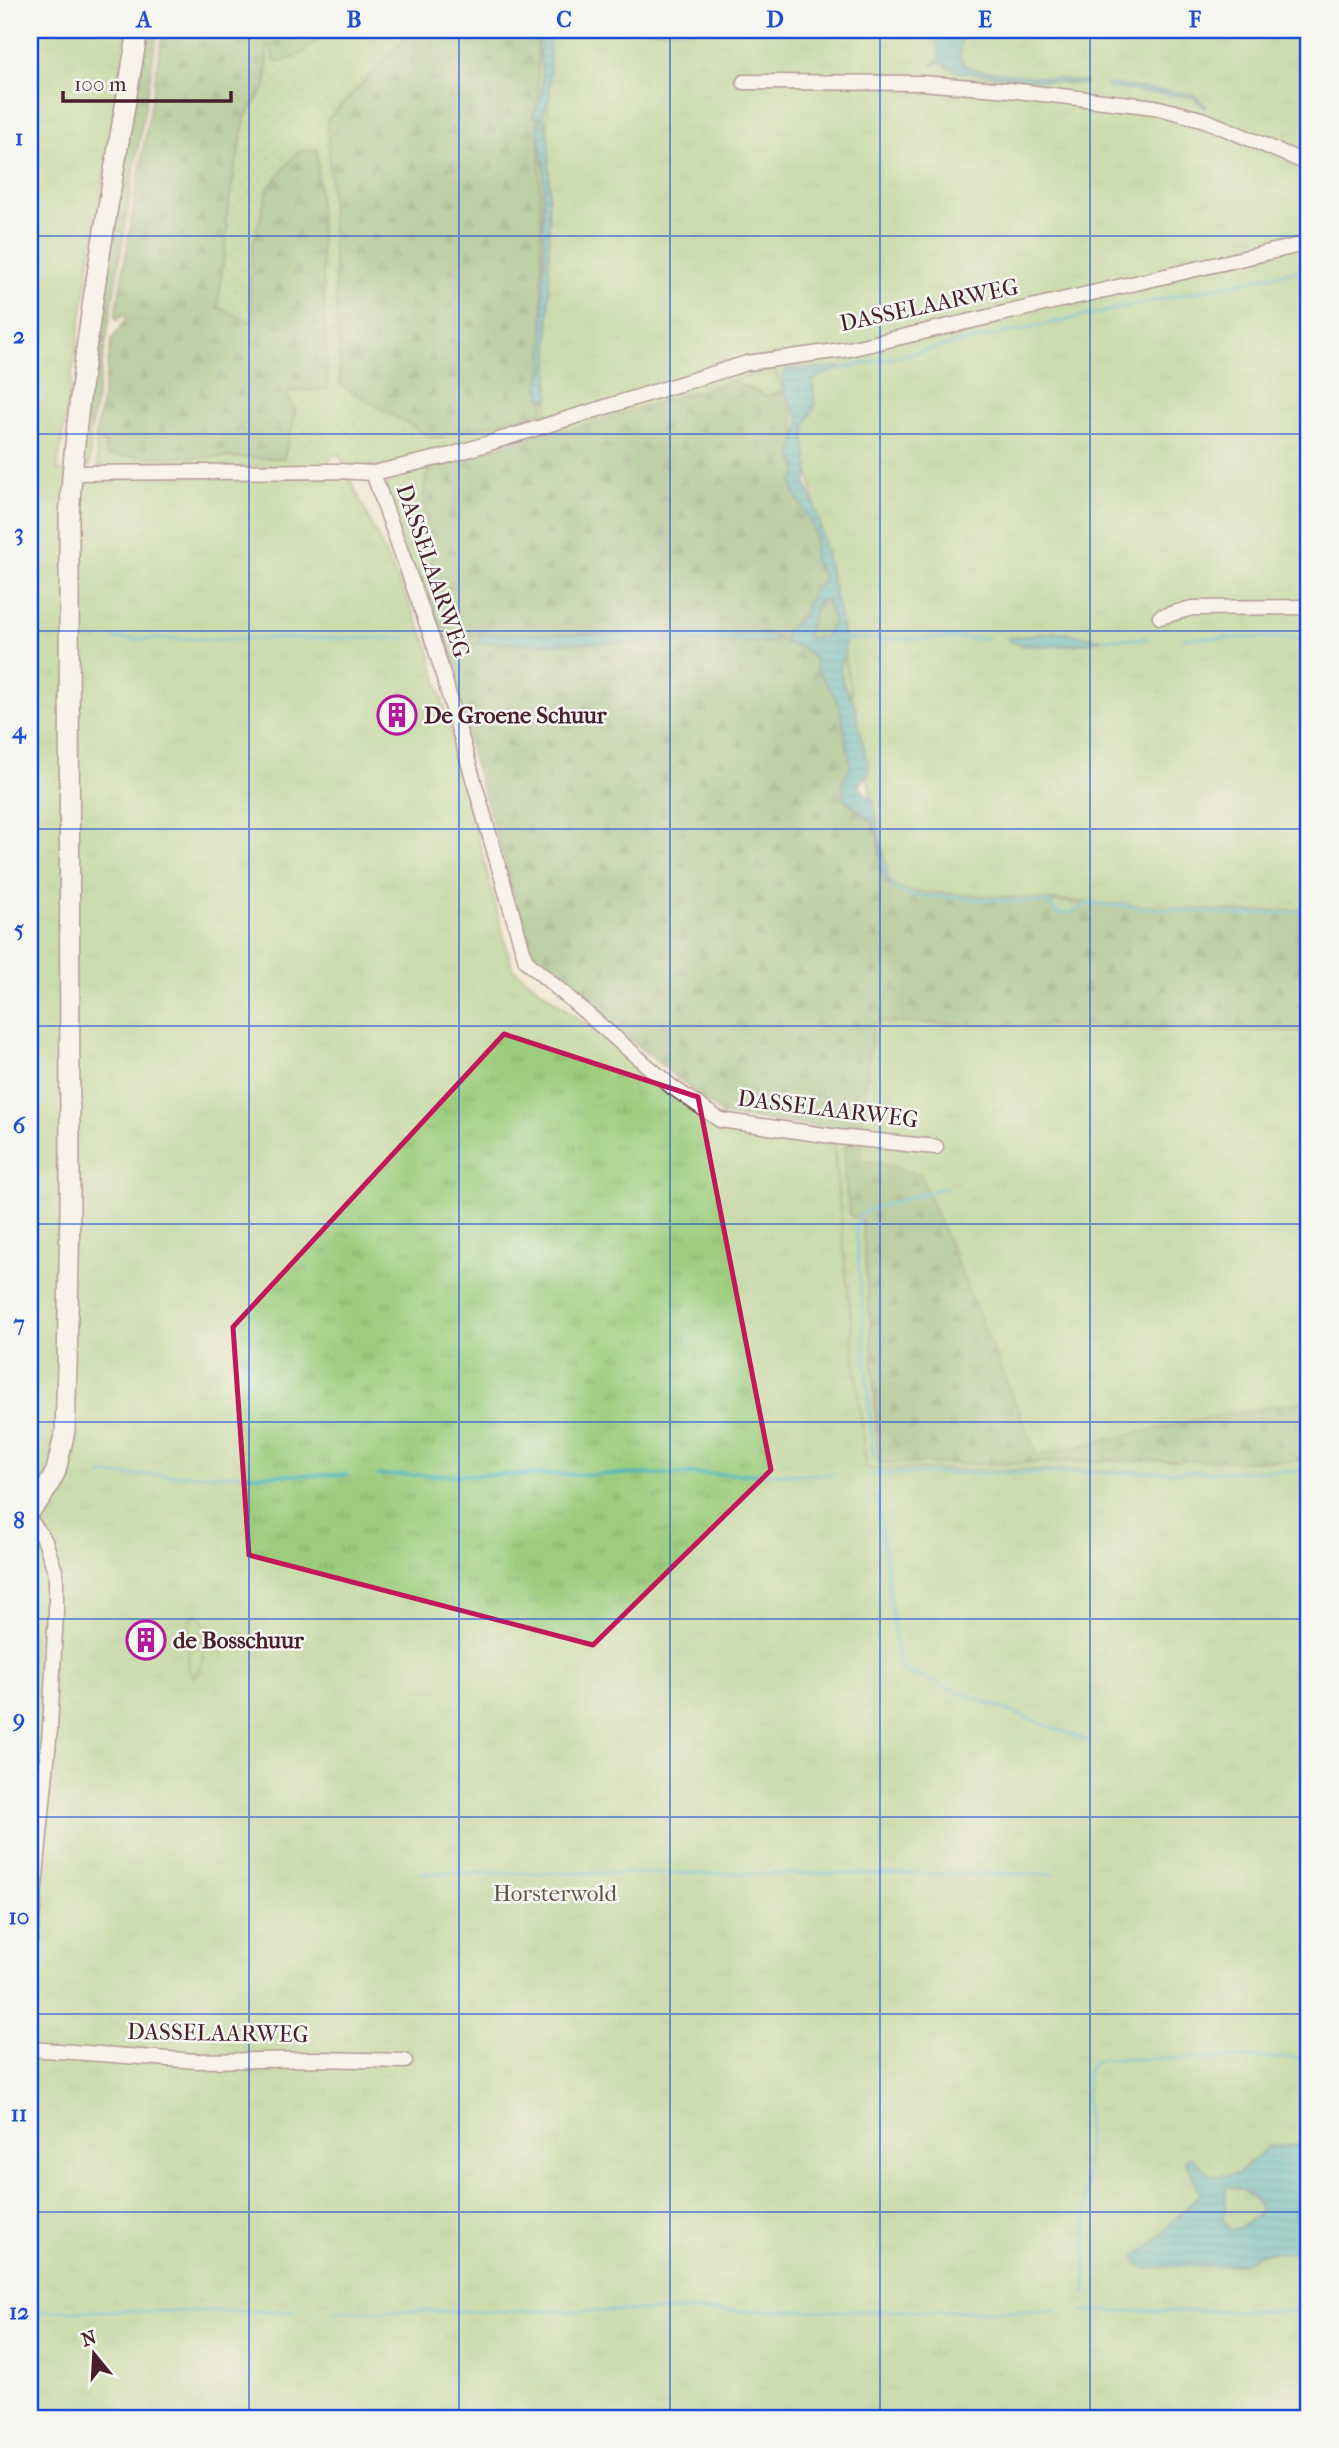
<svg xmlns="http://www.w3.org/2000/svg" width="1339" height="2448" viewBox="0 0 1339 2448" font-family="'IM FELL French Canon',serif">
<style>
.grass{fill:url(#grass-dots);stroke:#737653;stroke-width:2}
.forest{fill:url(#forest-firs);stroke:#64684b;stroke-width:2;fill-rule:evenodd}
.park{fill:url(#park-tufts);stroke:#737653;stroke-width:2}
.garden{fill:#9ccc7b;stroke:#737653;stroke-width:2}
.water{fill:url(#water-rules);stroke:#476974;stroke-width:2;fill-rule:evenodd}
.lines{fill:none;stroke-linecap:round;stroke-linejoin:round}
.stream{stroke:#44b3bc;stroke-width:3.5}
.street-casing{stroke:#633d45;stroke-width:17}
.secondary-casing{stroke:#633d45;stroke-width:22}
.street{stroke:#fff;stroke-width:14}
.secondary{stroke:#fff;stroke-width:19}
.marked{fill:none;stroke:#c2185b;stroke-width:5;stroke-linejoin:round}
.grid{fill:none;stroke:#1d4ed8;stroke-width:2;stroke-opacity:0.55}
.labels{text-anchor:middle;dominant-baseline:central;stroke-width:5;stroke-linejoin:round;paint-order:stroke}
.street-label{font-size:23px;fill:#4a1f2b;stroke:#f6f6f2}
.poi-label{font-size:23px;font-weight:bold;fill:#4a1f2b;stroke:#f6f6f2;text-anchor:start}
.park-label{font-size:23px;fill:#635343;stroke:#f6f6f2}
.neatline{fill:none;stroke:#1d4ed8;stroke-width:2.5}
.grid-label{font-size:23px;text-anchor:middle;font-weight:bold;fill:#1d4ed8}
</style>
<defs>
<pattern id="grass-dots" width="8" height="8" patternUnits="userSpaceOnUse" patternTransform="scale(1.75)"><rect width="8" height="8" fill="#9ccc7b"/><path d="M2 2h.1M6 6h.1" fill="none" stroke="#88af6a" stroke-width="1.8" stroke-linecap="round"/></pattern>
<pattern id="forest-firs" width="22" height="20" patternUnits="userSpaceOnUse" patternTransform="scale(1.75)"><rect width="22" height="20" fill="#7db06b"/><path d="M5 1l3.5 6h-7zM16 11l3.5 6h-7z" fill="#688f58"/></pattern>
<pattern id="park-tufts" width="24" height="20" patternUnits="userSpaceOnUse" patternTransform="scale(1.75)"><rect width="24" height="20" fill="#9ccc7b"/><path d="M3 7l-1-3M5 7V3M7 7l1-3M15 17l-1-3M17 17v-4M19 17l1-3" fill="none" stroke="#88af6a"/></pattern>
<pattern id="water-rules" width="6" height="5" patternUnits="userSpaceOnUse" patternTransform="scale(1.75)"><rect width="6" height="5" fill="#44b3bc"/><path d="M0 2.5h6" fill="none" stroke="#3b9199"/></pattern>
</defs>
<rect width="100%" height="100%" fill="#f6f6f2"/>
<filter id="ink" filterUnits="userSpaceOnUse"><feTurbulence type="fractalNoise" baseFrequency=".0143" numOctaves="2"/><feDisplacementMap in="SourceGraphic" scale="14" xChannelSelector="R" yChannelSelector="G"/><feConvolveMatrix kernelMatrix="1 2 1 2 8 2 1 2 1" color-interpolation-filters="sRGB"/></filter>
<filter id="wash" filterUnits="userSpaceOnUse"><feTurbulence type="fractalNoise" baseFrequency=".00686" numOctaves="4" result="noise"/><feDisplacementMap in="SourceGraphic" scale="28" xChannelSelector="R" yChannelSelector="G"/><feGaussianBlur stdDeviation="1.57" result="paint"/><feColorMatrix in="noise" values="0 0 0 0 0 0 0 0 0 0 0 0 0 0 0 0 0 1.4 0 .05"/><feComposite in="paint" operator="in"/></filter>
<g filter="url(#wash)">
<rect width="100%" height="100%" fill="#f3ead7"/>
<g class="grass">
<polygon points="328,30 414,30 327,120 544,412 544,400 547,400 549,142 543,113 549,100 554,418 391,466 345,466 340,455 332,456 328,466 98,468 95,439 105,443 287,392 250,287 253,323 217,307 228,226 225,224 245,118 266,86 268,66 266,47 270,45 304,51"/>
<path d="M537,30H541C534,54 549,77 538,101Z"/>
<path d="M539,140C549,186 544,234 543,281C542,310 546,339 544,368Z"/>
<polygon points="797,360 782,387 783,391 766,396 722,377"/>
<path d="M81,418L89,422C91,432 90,455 90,467L81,460Z"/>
<polygon points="435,465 433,602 460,636 479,634 479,643 462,643 445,666 384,493 390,477"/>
<path d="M844,657L854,702C845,688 835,672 844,657Z"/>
<path d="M1057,901L1087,903C1075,911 1070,916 1056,912L1050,903Z"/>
<polygon points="833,1129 847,1131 846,1153 862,1221 873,1354 878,1462 969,1464 1099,1461 1309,1461 1309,1484 883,1684 859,1454"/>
</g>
<g class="forest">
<polygon points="147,30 158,30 91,430 89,422 81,418"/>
<path d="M163,30H328C314,44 295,64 274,61L270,46L266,47V86L245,118L225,223L228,226L218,307L253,323L250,287L253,243L268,189L298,151L317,149L328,389L287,392L296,412L284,458L109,456L105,451V443L95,439L112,339L127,318L123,315L118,320L115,318Z"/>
<path d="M414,30H537L538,101L533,116L539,119L537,129L539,140L544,368C535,389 544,392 544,412L433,438L340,385L327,120Z"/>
<path d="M722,377L766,396L783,391L800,429L792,457L798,465L794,492L811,523L816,538L813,559L824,577L822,583L814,588L803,615L790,629L793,646L803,648L814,658L819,672L834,695L841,711L851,766L844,799L873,823L877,835L881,872L892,883L1309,885V1062L876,1134L723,1115L535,963L445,666L462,643L774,642L776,640L774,636L763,634L460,636L438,624L433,602V572L423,497L427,475L435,465ZM1056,901L1086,904C1076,912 1069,916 1056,912L1050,903Z"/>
<polygon points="826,600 834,622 823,638 808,639 807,634 817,602"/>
<polygon points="846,1143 1309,1190 1309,1461 1099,1461 969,1464 878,1463 873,1354 862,1221 850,1215 844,1175"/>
</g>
<g class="park">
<polygon points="30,30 127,30 57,470 81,476 349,477 427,642 512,968 679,1096 729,1122 833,1143 866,1469 1309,1472 1309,2418 30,2418"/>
<polygon points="548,30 1309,30 1309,909 1247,912 910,891 895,886 887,878 802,436 797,436 793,417 775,371 744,377 548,436"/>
<polygon points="874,1022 1309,1032 1309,1400 1206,1418 1037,1455 920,1174 860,1159 862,1117"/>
</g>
<polygon class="garden" points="195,1614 198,1614 200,1619 205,1624 204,1658 194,1677 190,1674 188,1667 190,1617 194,1617"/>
<g class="water">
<path d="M541,30H550V99L543,113L549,142V399L544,400L538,386L544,366L543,279L545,256L543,225L544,164L537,129L541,119L533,116V113C554,88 533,57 541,30Z"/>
<polygon points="937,30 961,30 960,57 963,64 976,70 1086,82 1085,85 959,72 948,68 943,62 931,66 940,58 936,41"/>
<polygon points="1107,84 1193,94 1207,106 1205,108 1193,97 1107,88"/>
<path d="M837,367L844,368L822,375L813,381L815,406L806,424L805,438L809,471L806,482L818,517L845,639L844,657L841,660L840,671L844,686L854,702L869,772L859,785L863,792L873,799L888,877L892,886L885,882C877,864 884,835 871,821C863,813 853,806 844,799C842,784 842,778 851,766L841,711L834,695L819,672L814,658L803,648L785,643V632L803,615L814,587L822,583L824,577L813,559L816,538L811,523L794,492L792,482C799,472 799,467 792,457L801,422L783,391V374L788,369ZM826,600L834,622L823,638H808L807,634L817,602Z"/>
<path d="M1057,632L1102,639C1082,645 1022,653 1007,638Z"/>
<polygon points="479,634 763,634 774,636 776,640 774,642 479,643"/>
<path d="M1309,2144V2253L1263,2252L1243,2263L1214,2266L1180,2265L1146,2268L1137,2264L1136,2256L1149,2247L1200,2193L1185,2160L1190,2156L1212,2176L1237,2174L1268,2147ZM1226,2187C1242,2188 1257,2196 1260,2212C1250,2220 1243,2229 1230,2230L1222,2218L1225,2208Z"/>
</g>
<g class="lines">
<g class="stream">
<polyline points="844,368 1264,277 1302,270 1309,271"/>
<polyline points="1184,638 1309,638"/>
<polyline points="115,639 406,638"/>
<polyline points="845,639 987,638"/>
<polyline points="1102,639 1148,639"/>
<path d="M892,886L906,895L1050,903L1056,912C1070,916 1075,911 1087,903L1242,915L1309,911"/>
<polyline points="873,1456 856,1227 860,1215 870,1209 947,1187"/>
<polyline points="873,1474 1309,1471"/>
<polyline points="101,1475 347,1475"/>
<polyline points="378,1475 832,1474"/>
<polyline points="877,1494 899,1669 1088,1741"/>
<polyline points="421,1873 1053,1874"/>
<polyline points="1086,2293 1087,2075 1092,2063 1102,2059 1309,2058"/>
<polyline points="30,2311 294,2311"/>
<polyline points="334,2311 1056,2311"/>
<polyline points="1084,2311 1309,2311"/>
</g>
</g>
</g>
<g filter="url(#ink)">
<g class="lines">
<g class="street-casing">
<g id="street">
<polyline points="744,82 921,83 1009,90 1155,107 1205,120 1309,164"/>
<polyline points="72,473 337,471 373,473 451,455 747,363 849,349 1309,243"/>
<polyline points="373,473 435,647 526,961 672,1087 720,1120 838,1137 936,1147"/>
<polyline points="1160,617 1192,608 1309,607"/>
<polyline points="30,1520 45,1541 56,1574 56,1611 50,1729 30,1940"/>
<polyline points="30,2049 197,2061 318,2059 405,2061"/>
</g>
</g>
<g class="secondary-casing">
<path id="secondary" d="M30,1510L42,1497L56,1471L65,1431L67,1367L70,1209L69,518C79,354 111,192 138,30"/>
</g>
<use href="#street" class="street"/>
<use href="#secondary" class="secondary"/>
</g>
</g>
<path d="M0 0H1339V2448H0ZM504,1034L698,1097L771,1470L593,1645L249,1555L233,1327Z" fill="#f3ead7" fill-opacity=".55" fill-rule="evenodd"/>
<path class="marked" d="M504,1034L698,1097L771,1470L593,1645L249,1555L233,1327Z"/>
<path class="grid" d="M249,30V2418M459,30V2418M670,30V2418M880,30V2418M1090,30V2418M30,236H1309M30,434H1309M30,631H1309M30,829H1309M30,1026H1309M30,1224H1309M30,1422H1309M30,1619H1309M30,1817H1309M30,2014H1309M30,2212H1309"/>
<defs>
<g id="building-ring" transform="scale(2.0125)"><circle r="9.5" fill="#f6f6f2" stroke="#b5179e" stroke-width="1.5"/><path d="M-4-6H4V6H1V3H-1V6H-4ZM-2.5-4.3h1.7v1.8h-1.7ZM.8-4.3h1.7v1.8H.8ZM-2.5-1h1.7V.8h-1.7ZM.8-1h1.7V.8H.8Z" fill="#b5179e"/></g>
</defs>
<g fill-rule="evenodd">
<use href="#building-ring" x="397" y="715"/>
<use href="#building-ring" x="146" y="1640"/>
</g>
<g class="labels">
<g class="street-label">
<text transform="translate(929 305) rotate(-12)">DASSELAARWEG</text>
<text transform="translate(433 571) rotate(71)">DASSELAARWEG</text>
<text transform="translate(828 1109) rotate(7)">DASSELAARWEG</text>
<text transform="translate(218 2033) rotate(1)">DASSELAARWEG</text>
</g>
<g class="poi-label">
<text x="424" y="715">De Groene Schuur</text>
<text x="173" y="1640">de Bosschuur</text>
</g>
<g class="park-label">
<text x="555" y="1893">Horsterwold</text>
</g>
</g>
<rect width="1339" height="2448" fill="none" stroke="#f6f6f2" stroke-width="77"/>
<g transform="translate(94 2354) rotate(342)" stroke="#f6f6f2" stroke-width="5" paint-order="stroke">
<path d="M0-5L12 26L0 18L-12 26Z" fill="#4a1f2b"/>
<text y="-10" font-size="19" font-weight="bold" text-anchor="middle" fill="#4a1f2b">N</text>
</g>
<path d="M63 91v10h168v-10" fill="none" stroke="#4a1f2b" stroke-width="3.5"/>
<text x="74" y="91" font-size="21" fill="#4a1f2b" stroke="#f6f6f2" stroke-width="5" paint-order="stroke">100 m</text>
<rect x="38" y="38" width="1262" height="2372" class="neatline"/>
<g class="grid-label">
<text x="144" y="27">A</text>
<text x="354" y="27">B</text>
<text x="564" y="27">C</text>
<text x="775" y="27">D</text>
<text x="985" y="27">E</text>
<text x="1195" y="27">F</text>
<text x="19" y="145">1</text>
<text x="19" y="343">2</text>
<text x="19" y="540">3</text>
<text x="19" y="738">4</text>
<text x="19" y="936">5</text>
<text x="19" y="1133">6</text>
<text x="19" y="1331">7</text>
<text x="19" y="1528">8</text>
<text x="19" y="1726">9</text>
<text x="19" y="1924">10</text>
<text x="19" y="2121">11</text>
<text x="19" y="2319">12</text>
</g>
</svg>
